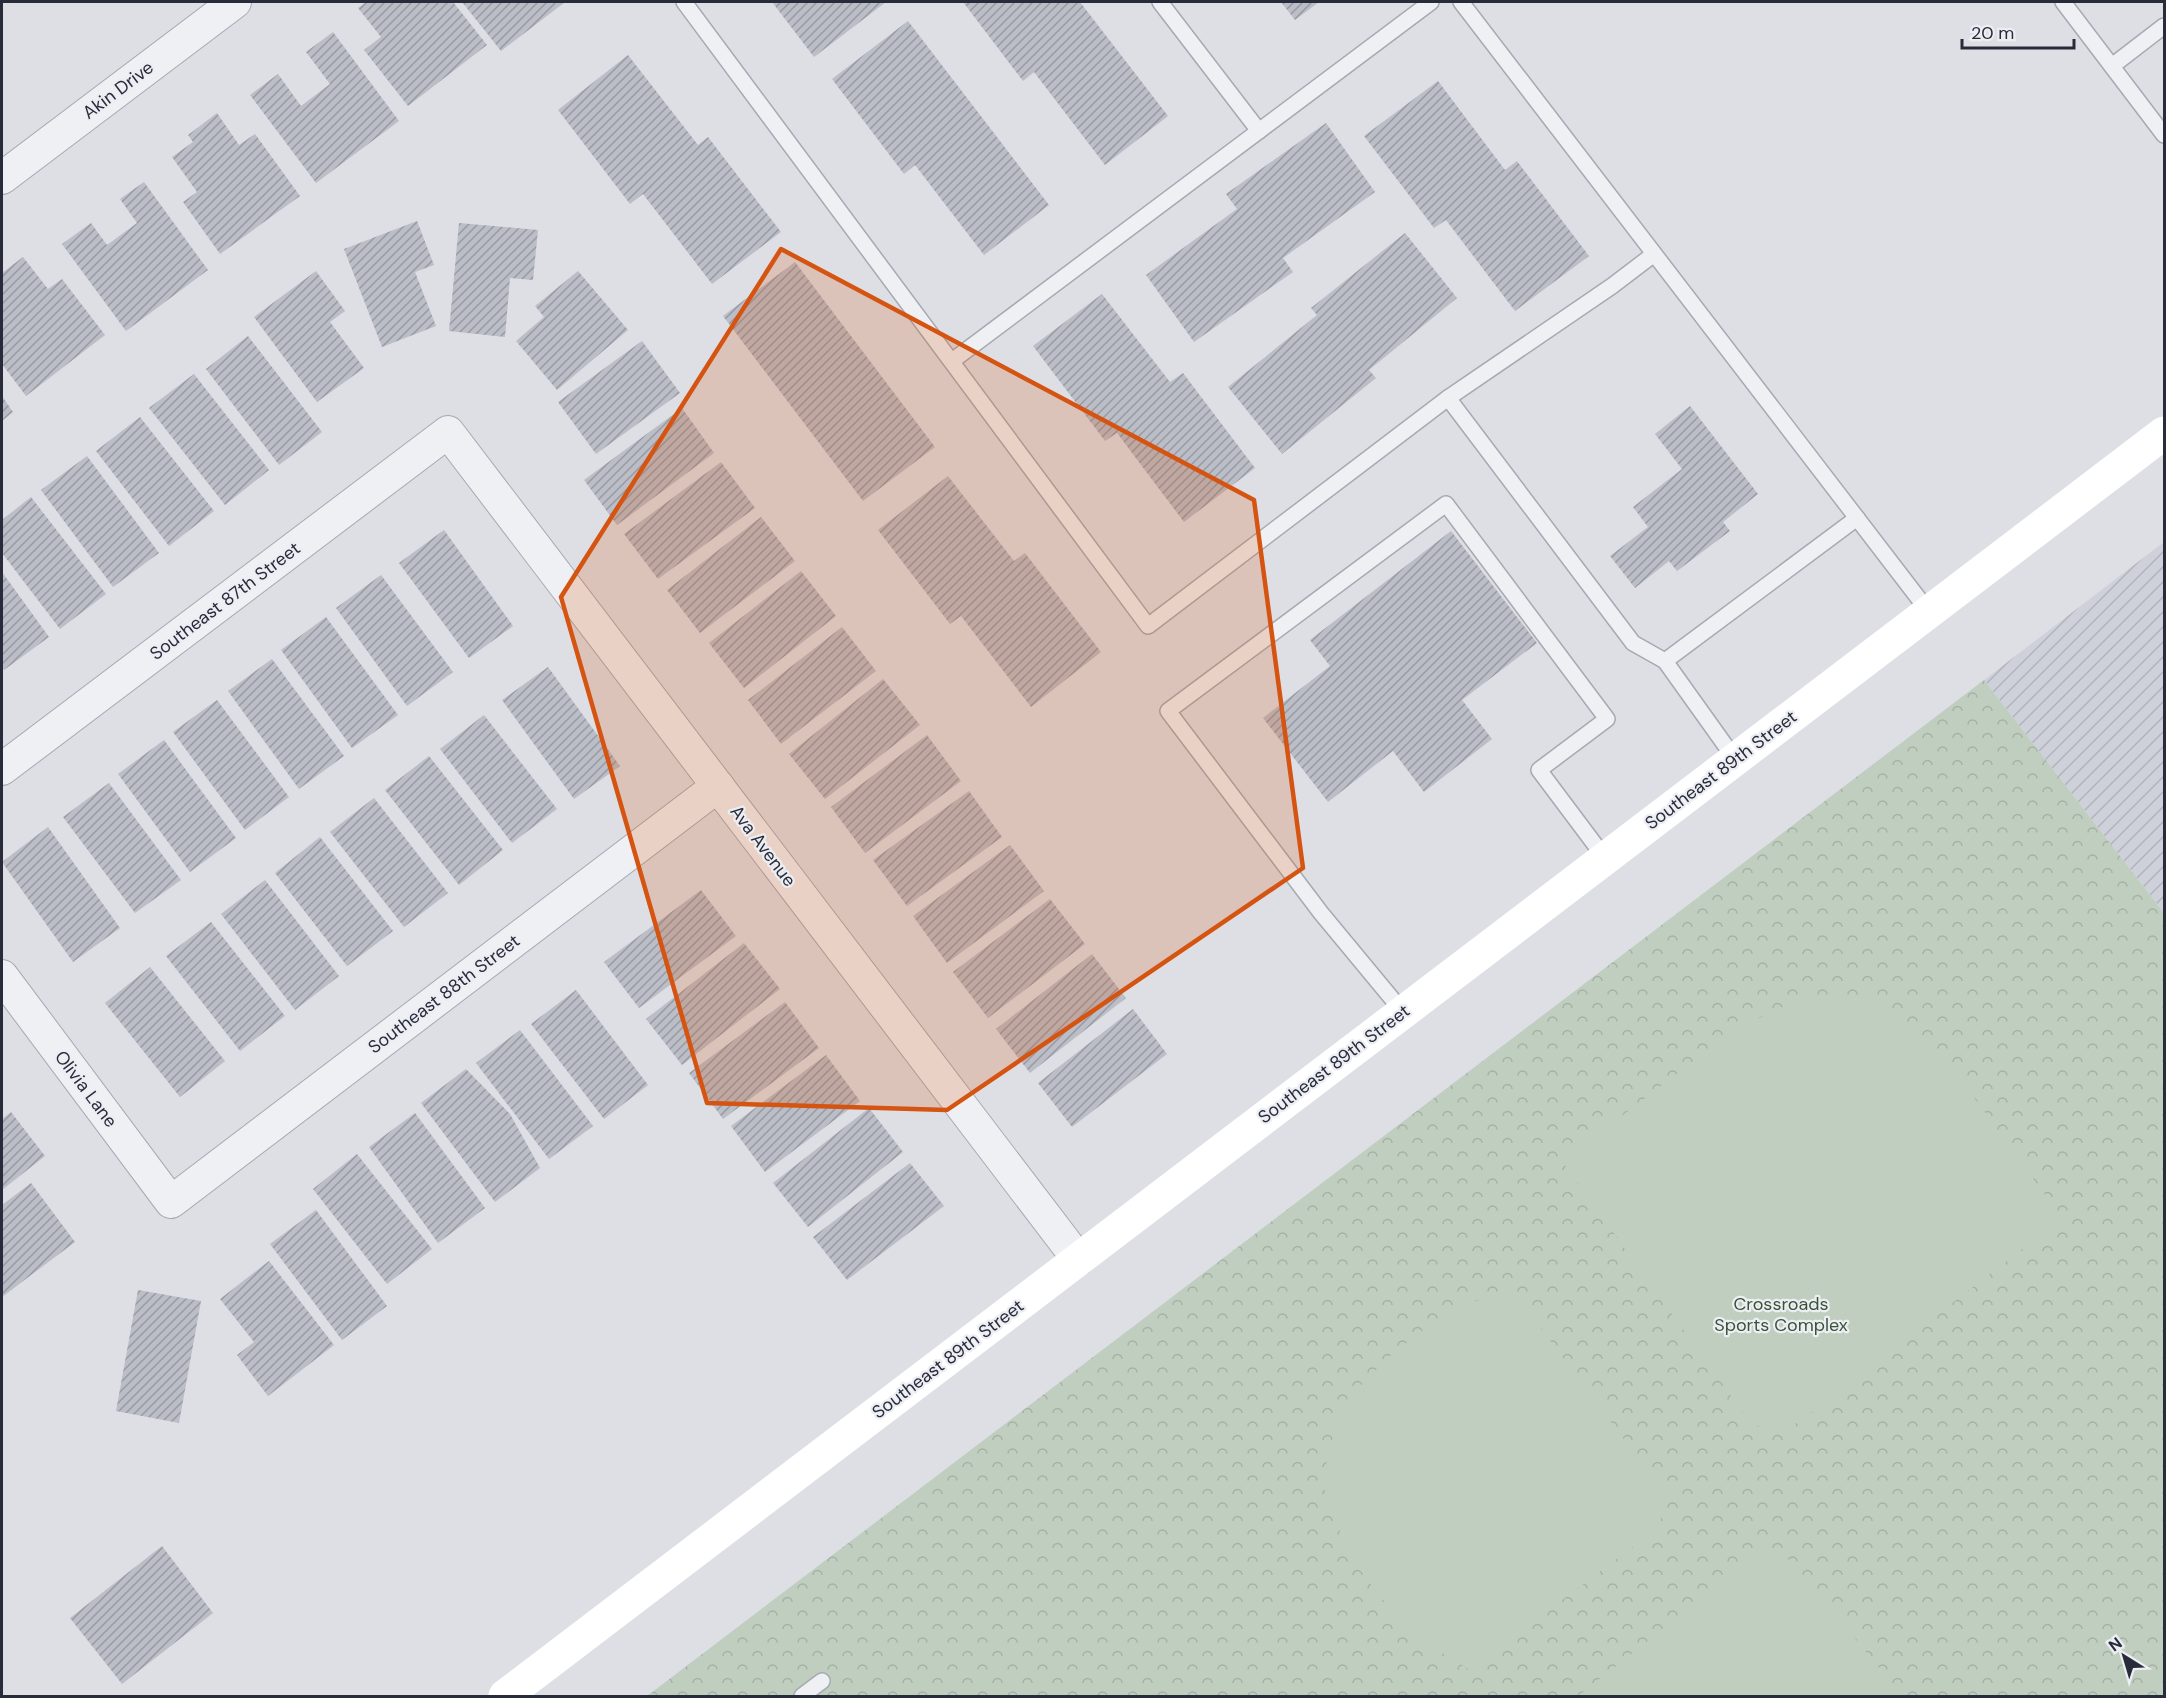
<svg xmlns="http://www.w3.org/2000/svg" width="2166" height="1698" viewBox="0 0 2166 1698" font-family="'DM Sans',sans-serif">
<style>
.industrial{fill:url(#industrial-furrows)}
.forest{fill:url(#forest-crowns)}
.pitch{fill:#c0cebf}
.building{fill:url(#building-hatch)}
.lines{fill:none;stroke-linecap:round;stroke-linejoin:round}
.service-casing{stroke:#a7a9b2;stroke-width:18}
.minor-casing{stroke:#a7a9b2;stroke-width:34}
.service{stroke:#eff0f4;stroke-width:15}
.minor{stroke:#eff0f4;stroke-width:32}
.secondary{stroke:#fff;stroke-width:33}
.marked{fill:#d55411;fill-opacity:0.2;stroke:#d55411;stroke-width:4.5;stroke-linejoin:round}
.labels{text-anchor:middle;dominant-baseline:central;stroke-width:4.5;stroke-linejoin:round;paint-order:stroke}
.street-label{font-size:18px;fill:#282c3a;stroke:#eceef3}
.park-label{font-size:18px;fill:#385437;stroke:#eceef3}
</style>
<defs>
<pattern id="industrial-furrows" width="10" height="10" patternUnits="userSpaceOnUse" patternTransform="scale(1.5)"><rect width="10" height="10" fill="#cfd1da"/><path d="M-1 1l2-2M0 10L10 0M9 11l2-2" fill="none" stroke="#b2b4bc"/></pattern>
<pattern id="forest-crowns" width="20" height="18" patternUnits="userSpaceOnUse" patternTransform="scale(1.5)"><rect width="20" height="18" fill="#c0cebf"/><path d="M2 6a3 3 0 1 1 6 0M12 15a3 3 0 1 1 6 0" fill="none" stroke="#a5b1a5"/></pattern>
<pattern id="building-hatch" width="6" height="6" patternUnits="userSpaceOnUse" patternTransform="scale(1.5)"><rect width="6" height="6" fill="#bbbdc7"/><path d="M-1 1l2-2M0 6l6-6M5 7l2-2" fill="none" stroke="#989aa3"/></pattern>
</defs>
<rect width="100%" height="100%" fill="#dddfe5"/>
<polygon class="industrial" points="2164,542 2164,913 1984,680"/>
<polygon class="forest" points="1984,680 2164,913 2164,1696 647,1696"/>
<g class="pitch">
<polygon points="1810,994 1888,1006 1943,1055 2062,1218 1802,1420 1786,1429 1752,1425 1562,1161 1738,1028"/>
<polygon points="1515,1294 1665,1494 1660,1526 1470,1670 1408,1632 1349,1556 1322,1482 1340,1407 1391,1355 1457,1304"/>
<polygon points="1757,1555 1791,1560 1902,1696 1578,1696"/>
</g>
<g class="building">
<polygon points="366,2 426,2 427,3 429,2 453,2 487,45 408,106 364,50 381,37 358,8"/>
<polygon points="462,2 565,2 501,51"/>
<polygon points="772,2 886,2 814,57"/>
<polygon points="963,2 1080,2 1168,116 1105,165 1034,72 1023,81"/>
<polygon points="1281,2 1319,2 1295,20"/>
<polygon points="908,21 1049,205 984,255 915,165 904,174 832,79"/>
<polygon points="333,32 399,121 316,183 250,95 278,74 301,106 330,84 306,52"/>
<polygon points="628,55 698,145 708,137 781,232 712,284 643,194 630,204 558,110"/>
<polygon points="1438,81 1505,170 1517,161 1589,256 1515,311 1446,220 1434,228 1364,136"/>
<polygon points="217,113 239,145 255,134 300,196 220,254 183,202 197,192 172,157 193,142 188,135"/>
<polygon points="1326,123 1375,192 1283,258 1293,272 1194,342 1146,275 1237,209 1226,194"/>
<polygon points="144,182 208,270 126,331 62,244 91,223 107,245 137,223 120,199"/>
<polygon points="417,221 434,265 415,272 436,326 382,347 344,249"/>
<polygon points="459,223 538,230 533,280 510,278 505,337 449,331"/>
<polygon points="1405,233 1457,298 1369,370 1376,378 1282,454 1228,387 1317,315 1311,308"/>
<polygon points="23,257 48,289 62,279 105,335 26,396 2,364 2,273"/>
<polygon points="795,262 935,447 863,501 723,316"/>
<polygon points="316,271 345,311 330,322 364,368 317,402 254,317"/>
<polygon points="578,271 628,330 557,390 516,341 544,317 535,306"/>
<polygon points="1102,294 1170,382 1183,373 1255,468 1184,522 1117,433 1105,441 1033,346"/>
<polygon points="248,336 322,432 279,465 206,369"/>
<polygon points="642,341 680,393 596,454 558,402"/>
<polygon points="194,374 269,470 225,505 149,408"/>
<polygon points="2,396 13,412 2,421"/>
<polygon points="1690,406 1758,494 1723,522 1730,531 1677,571 1669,561 1635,588 1610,556 1648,527 1633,507 1682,469 1655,434"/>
<polygon points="682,408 714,453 617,525 584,480"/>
<polygon points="140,417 214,511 169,546 96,451"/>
<polygon points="87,456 159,553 113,587 41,490"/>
<polygon points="721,462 755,508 658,579 624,534"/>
<polygon points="948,476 1014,561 1025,553 1101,652 1031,707 961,616 950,624 878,530"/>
<polygon points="31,497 106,594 60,629 2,553 2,520"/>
<polygon points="761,517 795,561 700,633 667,590"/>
<polygon points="444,530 513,626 469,658 399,563"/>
<polygon points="1451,531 1537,643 1462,700 1492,739 1424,792 1393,751 1328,802 1263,718 1330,666 1310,640"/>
<polygon points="801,571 836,616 744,688 709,643"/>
<polygon points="2,572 49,637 4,670 2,667"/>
<polygon points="381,575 453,672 407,706 336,608"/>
<polygon points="326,617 398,715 352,748 281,650"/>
<polygon points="842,627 876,671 781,744 748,700"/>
<polygon points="272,659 344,756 299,789 228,691"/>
<polygon points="548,667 620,766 574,799 502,700"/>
<polygon points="883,679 920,725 825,799 789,754"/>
<polygon points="217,700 289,797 245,830 173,732"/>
<polygon points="484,715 557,809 512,843 440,749"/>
<polygon points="927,735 961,781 865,853 831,807"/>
<polygon points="164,740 236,838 190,872 118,774"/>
<polygon points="429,756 503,850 459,885 385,790"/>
<polygon points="109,783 181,880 135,913 63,817"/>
<polygon points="969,791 1002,837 907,906 873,860"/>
<polygon points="374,798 448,893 404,927 330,832"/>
<polygon points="48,827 120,928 73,962 2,862"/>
<polygon points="320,837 393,931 347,966 275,873"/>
<polygon points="1010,845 1044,891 947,963 913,916"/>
<polygon points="265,880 339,976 295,1010 221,914"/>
<polygon points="701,890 736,936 639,1008 604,962"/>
<polygon points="1050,899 1085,944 988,1018 953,972"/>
<polygon points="211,922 285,1016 240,1051 166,956"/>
<polygon points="744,943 780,989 682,1065 646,1019"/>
<polygon points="1092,954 1126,998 1030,1073 996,1029"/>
<polygon points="150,967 225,1061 180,1097 105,1003"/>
<polygon points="576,990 648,1085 604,1119 531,1024"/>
<polygon points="785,1002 819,1048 723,1119 689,1073"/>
<polygon points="1133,1009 1167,1054 1072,1127 1038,1083"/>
<polygon points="520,1030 593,1126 549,1159 476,1063"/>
<polygon points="826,1055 860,1101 765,1172 731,1126"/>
<polygon points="466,1069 510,1114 540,1168 495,1202 421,1103"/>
<polygon points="869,1108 903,1152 808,1227 773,1183"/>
<polygon points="11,1112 45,1156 2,1190 2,1119"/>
<polygon points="415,1113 485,1208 438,1243 369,1147"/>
<polygon points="357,1154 432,1249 387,1284 313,1189"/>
<polygon points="910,1163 944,1206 847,1280 813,1237"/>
<polygon points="31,1183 75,1242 2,1297 2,1205"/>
<polygon points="316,1210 387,1306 342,1340 270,1244"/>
<polygon points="269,1261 334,1345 268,1396 237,1355 254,1342 220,1299"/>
<polygon points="138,1290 201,1301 179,1423 116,1411"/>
<polygon points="162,1546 213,1613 122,1684 70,1618"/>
</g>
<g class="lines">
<g class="service-casing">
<g id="service">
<polyline points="684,2 1148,626 1448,398 1633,643 1665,661 1735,759"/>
<polyline points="1160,2 1259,131"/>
<polyline points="1461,2 1929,612"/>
<polyline points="2063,2 2164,135"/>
<polyline points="2112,66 2164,26"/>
<polyline points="952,361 1431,2"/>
<polyline points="1448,398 1612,286 1654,254"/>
<polyline points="1665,661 1857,518"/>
<polyline points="1403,1012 1321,913 1168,711 1446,504 1607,719 1539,770 1605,858"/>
<polyline points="802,1696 822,1681"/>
</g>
</g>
<g class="minor-casing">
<g id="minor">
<polyline points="2,178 235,2"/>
<polyline points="2,769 448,432 1078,1259"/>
<polyline points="2,976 171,1202 718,786"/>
</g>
</g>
<use href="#service" class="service"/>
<use href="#minor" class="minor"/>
<polyline class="secondary" points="505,1696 2164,433"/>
</g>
<path class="marked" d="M781,249L1254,500L1303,868L947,1110L707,1103L561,597Z"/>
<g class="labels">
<g class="street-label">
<text transform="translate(118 90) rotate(-37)">Akin Drive</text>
<text transform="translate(225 601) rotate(-37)">Southeast 87th Street</text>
<text transform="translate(1721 770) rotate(-37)">Southeast 89th Street</text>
<text transform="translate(763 846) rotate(53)">Ava Avenue</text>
<text transform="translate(444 994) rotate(-37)">Southeast 88th Street</text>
<text transform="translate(1334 1064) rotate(-37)">Southeast 89th Street</text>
<text transform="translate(86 1089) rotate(53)">Olivia Lane</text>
<text transform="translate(948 1359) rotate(-37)">Southeast 89th Street</text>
</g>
<g class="park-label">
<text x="1781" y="1304">Crossroads<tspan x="1781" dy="21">Sports Complex</tspan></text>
</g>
</g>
<rect width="2166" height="1698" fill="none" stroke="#282c3a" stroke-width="6"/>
<g transform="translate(2124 1656) rotate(323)" stroke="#eceef3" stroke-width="4.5" paint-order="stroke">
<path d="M0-4.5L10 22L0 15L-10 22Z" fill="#282c3a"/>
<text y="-9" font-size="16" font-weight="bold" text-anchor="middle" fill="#282c3a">N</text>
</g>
<path d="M1962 39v9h112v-9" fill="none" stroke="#282c3a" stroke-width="3"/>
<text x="1971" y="39" font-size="18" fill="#282c3a" stroke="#eceef3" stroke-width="4.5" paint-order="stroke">20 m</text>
</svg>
